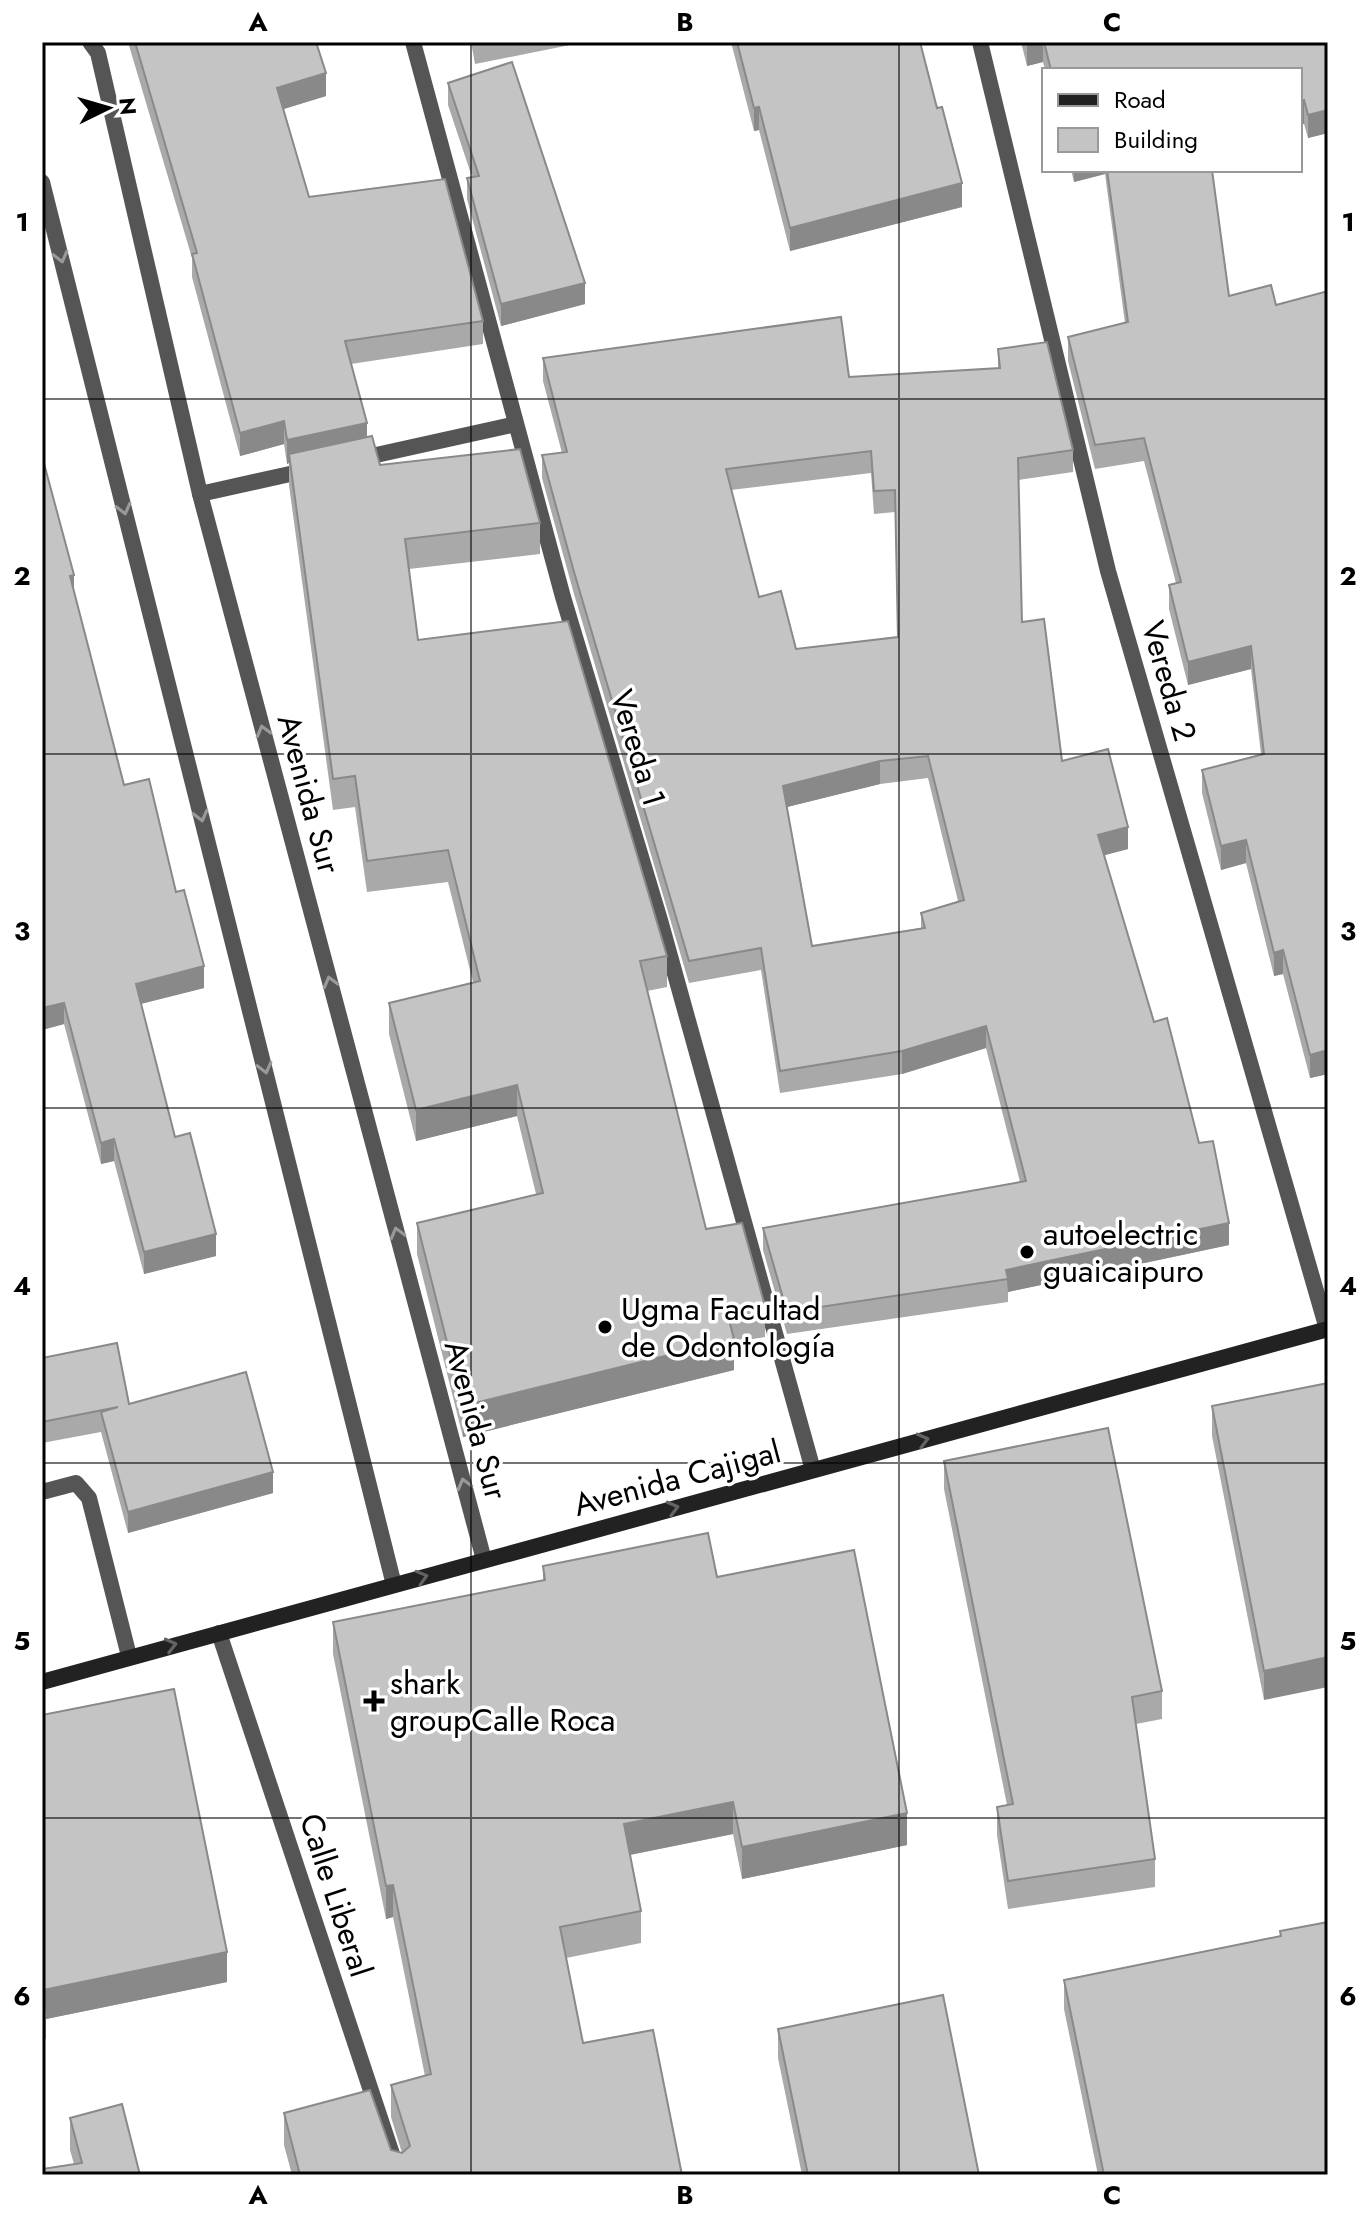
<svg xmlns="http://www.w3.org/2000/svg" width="1370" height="2217" viewBox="0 0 1370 2217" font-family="Jost,sans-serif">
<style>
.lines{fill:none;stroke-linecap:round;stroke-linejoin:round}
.lane{stroke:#555;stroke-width:16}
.street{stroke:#555;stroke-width:16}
.secondary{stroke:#222;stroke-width:16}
.wall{fill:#a9a9a9;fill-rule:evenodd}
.shaded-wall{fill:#898989}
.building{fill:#c4c4c4;stroke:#898989;stroke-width:2;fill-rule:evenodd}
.oneway{stroke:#999}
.oneway2{stroke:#646464}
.grid{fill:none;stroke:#000;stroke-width:2;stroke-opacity:0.55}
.poi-dot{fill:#000;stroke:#fff;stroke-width:3}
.labels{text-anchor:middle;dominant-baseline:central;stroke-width:7;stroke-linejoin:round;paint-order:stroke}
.street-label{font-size:32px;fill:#000;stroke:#fff}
.poi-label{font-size:32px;fill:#000;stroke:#fff;text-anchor:start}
.neatline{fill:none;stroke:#000;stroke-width:3}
.grid-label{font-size:26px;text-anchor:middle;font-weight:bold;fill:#000}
</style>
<rect width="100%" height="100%" fill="#fff"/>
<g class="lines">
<polyline class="lane" points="42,1492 76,1483 89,1498 129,1656"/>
<g class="street">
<polyline points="90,42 98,53 200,494 484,1560"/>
<polyline points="413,42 563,597 660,920 813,1470"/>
<polyline points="980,42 1108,571 1327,1329"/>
<polyline points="42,182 394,1585"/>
<polyline points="358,459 516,424"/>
<polyline points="200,494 308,470"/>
<polyline points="219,1633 399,2175"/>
</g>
<polyline class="secondary" points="42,1682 1328,1329"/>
</g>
<g class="wall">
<polygon points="128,42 316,42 326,96 284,109 309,197 483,321 483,344 351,364 367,437 380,465 540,523 540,554 409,569 418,640 667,956 667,987 647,991 706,1229 765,1306 765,1337 734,1342 734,1370 463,1437 417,1254 417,1223 536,1194 517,1116 416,1141 389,1034 389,1003 473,982 448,882 367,892 355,807 333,810 289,485 289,463 287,464 284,444 240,456 192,277 192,258"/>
<polygon points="471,42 570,42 570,45 475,64"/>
<polygon points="731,42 920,42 962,207 790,251 759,130 754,131"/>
<polygon points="1021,42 1328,42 1328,133 1308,138 1304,124 1300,70 1045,70 1043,62 1027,66"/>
<polygon points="448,83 585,304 501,326 467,199 467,178 472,177 448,105"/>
<polygon points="1071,170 1212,170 1229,296 1276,305 1328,291 1328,1074 1310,1078 1283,974 1274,976 1246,863 1221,870 1202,793 1202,770 1261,754 1251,669 1188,685 1169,609 1169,585 1176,583 1144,461 1095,469 1068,361 1068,337 1125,323 1105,174 1074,182"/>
<path d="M998,349L1073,450V472L1018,480L1022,622L1062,761L1128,849L1104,855L1154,1022L1199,1143L1229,1245L1008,1292V1302L787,1334L763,1250V1228L1020,1182L986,1048L902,1074L780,1093L761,970L689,983L574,594L542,478V455L562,453L543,381V358L849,377L998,368ZM871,473L874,514L895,512L898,637L796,649L759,597L731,490ZM928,778L958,901L921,913V928L812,946L787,807L880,784Z"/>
<polygon points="74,592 124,785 176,892 204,988 141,1004 175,1137 216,1256 144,1274 114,1161 101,1164 64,1024 42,1030"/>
<polygon points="42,1358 129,1404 273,1493 128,1533 101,1432 42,1443"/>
<polygon points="1328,1383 1264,1700 1212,1436 1212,1406"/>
<polygon points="944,1461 1162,1691 1162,1719 1136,1724 1155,1859 1155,1887 1008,1909 997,1835 997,1807 1007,1805 944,1489"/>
<polygon points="543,1566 717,1577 907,1845 742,1879 733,1834 630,1855 641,1911 641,1943 566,1958 583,2043 682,2175 292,2175 284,2145 284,2113 391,2150 402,2153 391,2117 391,2085 425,2076 393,1917 386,1919 333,1654 333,1622 543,1580"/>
<polygon points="42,1715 227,1982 46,2019 46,2039 42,2040"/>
<polygon points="1280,1931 1328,2175 1098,2175 1064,2009 1064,1980 1280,1937"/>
<polygon points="778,2029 979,2175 802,2175 778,2058"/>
<polygon points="70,2118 140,2175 74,2164 70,2150"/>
</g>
<g class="shaded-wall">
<polygon points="1030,42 1043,42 1043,62 1027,66 1027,43"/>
<polygon points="326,73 326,96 277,111 277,88"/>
<polygon points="1304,100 1304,124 1300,125 1300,101"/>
<polygon points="759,107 759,130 754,131 754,108"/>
<polygon points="1328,110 1328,133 1308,138 1308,115"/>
<polygon points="1074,170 1105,170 1105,174 1074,182"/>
<polygon points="962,183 962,207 790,251 790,228"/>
<polygon points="585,283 585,304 501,326 501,304"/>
<polygon points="284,421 284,444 240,456 240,433"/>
<polygon points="367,423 367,446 289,454 289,463 287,464 287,440"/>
<polygon points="74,575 74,597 70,576"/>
<polygon points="1251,646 1251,669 1188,685 1188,662"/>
<polygon points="880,761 880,784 783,808 783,786"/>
<polygon points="1128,827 1128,849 1098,857 1098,835"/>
<polygon points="1246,840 1246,863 1221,870 1221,846"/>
<polygon points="1283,950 1283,974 1274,976 1274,953"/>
<polygon points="204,966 204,988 136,1005 136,984"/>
<polygon points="64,1003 64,1024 42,1030 42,1008"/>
<polygon points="986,1026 986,1048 902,1074 902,1051"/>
<polygon points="1328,1050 1328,1074 1310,1078 1310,1055"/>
<polygon points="517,1085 517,1116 416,1141 416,1110"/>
<polygon points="114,1139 114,1161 101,1164 101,1143"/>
<polygon points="1229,1223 1229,1245 1008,1292 1006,1270"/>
<polygon points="216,1234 216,1256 144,1274 144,1252"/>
<polygon points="734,1339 734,1370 463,1437 463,1406"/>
<polygon points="273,1472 273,1493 128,1533 128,1512"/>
<polygon points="1328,1657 1328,1687 1264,1700 1264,1671"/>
<polygon points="733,1802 733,1834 624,1856 624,1824"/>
<polygon points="907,1813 907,1845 742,1879 742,1847"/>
<polygon points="393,1885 393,1917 386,1919 386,1886"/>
<polygon points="227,1952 227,1982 46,2019 46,2009 43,1990"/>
</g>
<g class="building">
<polygon points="135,42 316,42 326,73 277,88 309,197 445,179 483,321 345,341 367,423 287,440 284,421 240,433 192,254 197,253"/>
<polygon points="737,42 920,42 937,108 942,107 962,183 790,228 759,107 754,108"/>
<polygon points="1044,42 1328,42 1328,110 1308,115 1304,100 1300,101 1300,70 1051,70"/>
<polygon points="512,62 585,283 501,304 467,178 479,176 448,83"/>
<polygon points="1107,170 1212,170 1229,296 1271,285 1276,305 1328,291 1328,1050 1310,1055 1283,950 1274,953 1246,840 1221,846 1202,770 1264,754 1251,646 1188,662 1169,585 1181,582 1144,438 1095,445 1068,337 1128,322"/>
<path d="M841,317L849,377L1000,368L998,349L1047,342L1073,450L1018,458L1022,622L1044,619L1062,761L1108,749L1128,827L1098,835L1154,1022L1167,1018L1199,1143L1213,1141L1229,1223L1006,1270L1008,1279L787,1312L763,1228L1026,1181L986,1026L902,1051L780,1071L761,948L689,961L574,572L542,455L567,452L543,358ZM871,451L874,491L895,490L898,637L796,649L781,591L759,597L726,469ZM928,756L964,900L921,913L925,928L812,946L783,786L880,761Z"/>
<polygon points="372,436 380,465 520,449 540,523 405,539 418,640 568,621 667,956 640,961 706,1229 742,1223 765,1306 727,1312 734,1339 463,1406 417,1223 543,1193 517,1085 416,1110 389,1003 480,981 448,850 367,861 355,776 333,779 289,454"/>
<polygon points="42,456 74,575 70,576 124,785 149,779 176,892 184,890 204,966 136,984 175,1137 190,1133 216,1234 144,1252 114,1139 101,1143 64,1003 42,1008"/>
<polygon points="117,1343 129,1404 246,1372 273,1472 128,1512 101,1412 118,1407 42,1422 42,1358"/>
<polygon points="1328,1383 1328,1657 1264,1671 1212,1406"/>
<polygon points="1108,1428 1162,1691 1132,1697 1155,1859 1008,1881 997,1807 1013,1804 944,1461"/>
<polygon points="708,1533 717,1577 854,1550 907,1813 742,1847 733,1802 624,1824 641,1911 560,1927 583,2043 653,2030 682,2175 300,2175 284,2113 370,2090 391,2150 402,2153 410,2146 391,2085 431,2074 393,1885 386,1886 333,1622 545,1580 543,1566"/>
<polygon points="174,1689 227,1952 43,1990 46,2009 42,2010 42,1715"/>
<polygon points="1328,1922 1328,2175 1104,2175 1064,1980 1281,1936 1280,1931"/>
<polygon points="943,1995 979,2175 808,2175 778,2029"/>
<polygon points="122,2104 140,2175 42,2175 42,2169 82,2163 70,2118"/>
</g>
<defs><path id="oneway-chevron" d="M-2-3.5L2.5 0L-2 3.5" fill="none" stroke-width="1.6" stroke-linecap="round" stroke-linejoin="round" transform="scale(2)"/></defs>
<g class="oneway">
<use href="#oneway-chevron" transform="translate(61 257) rotate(76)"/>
<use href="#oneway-chevron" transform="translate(124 509) rotate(76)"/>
<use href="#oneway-chevron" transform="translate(263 731) rotate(-105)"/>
<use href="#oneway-chevron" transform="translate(201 816) rotate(76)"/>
<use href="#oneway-chevron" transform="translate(330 982) rotate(-105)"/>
<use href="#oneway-chevron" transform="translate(265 1068) rotate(76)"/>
<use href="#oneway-chevron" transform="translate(397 1233) rotate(-105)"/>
<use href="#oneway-chevron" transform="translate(464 1484) rotate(-105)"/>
</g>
<g class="oneway2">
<use href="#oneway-chevron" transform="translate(923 1440) rotate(-15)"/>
<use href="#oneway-chevron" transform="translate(673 1508) rotate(-15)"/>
<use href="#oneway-chevron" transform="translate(422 1577) rotate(-16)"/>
<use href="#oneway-chevron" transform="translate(171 1645) rotate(-14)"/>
</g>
<path class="grid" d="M471,42V2175M899,42V2175M42,399H1328M42,754H1328M42,1108H1328M42,1463H1328M42,1818H1328"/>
<g class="poi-dot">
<circle cx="1027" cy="1252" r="8"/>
<circle cx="605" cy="1327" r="8"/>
<path d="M370 1689h8v8h8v8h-8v8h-8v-8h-8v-8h8z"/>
</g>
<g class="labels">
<g class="street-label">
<text transform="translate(1169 681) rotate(74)">Vereda 2</text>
<text transform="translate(638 748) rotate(73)">Vereda 1</text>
<text transform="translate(309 794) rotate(75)">Avenida Sur</text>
<text transform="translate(476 1420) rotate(75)">Avenida Sur</text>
<text transform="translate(677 1478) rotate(-15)">Avenida Cajigal</text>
<text transform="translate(336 1895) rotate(72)">Calle Liberal</text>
</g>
<g class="poi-label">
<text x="1043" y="1234">autoelectric<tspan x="1043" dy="37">guaicaipuro</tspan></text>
<text x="621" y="1309">Ugma Facultad<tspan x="621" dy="37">de Odontología</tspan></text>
<text x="390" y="1683">shark<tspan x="390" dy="37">groupCalle Roca</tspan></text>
</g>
</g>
<rect width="1370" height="2217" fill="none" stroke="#ffffff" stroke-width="88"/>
<rect x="1042" y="68" width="260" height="104" fill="#ffffff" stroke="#999999" stroke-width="2"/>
<rect x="1058" y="94" width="40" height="12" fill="#222222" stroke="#999999" stroke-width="2"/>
<text x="1114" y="108" font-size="24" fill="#000000">Road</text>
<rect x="1058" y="128" width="40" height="24" fill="#c4c4c4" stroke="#999999" stroke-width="2"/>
<text x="1114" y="148" font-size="24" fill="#000000">Building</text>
<g transform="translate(108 108) rotate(85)" stroke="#ffffff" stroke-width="6" paint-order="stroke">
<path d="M0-6L14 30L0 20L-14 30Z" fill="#000000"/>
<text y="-12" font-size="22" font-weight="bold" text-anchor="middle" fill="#000000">N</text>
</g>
<rect x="44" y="44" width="1282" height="2129" class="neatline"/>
<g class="grid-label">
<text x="258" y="31">A</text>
<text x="685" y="31">B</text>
<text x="1112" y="31">C</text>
<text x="22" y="231">1</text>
<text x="1348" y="231">1</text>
<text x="22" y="585">2</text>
<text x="1348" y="585">2</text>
<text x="22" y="940">3</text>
<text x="1348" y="940">3</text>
<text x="22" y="1295">4</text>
<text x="1348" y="1295">4</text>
<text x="22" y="1650">5</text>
<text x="1348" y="1650">5</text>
<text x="22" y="2005">6</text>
<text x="1348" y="2005">6</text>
<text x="258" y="2204">A</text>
<text x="685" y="2204">B</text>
<text x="1112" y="2204">C</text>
</g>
</svg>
